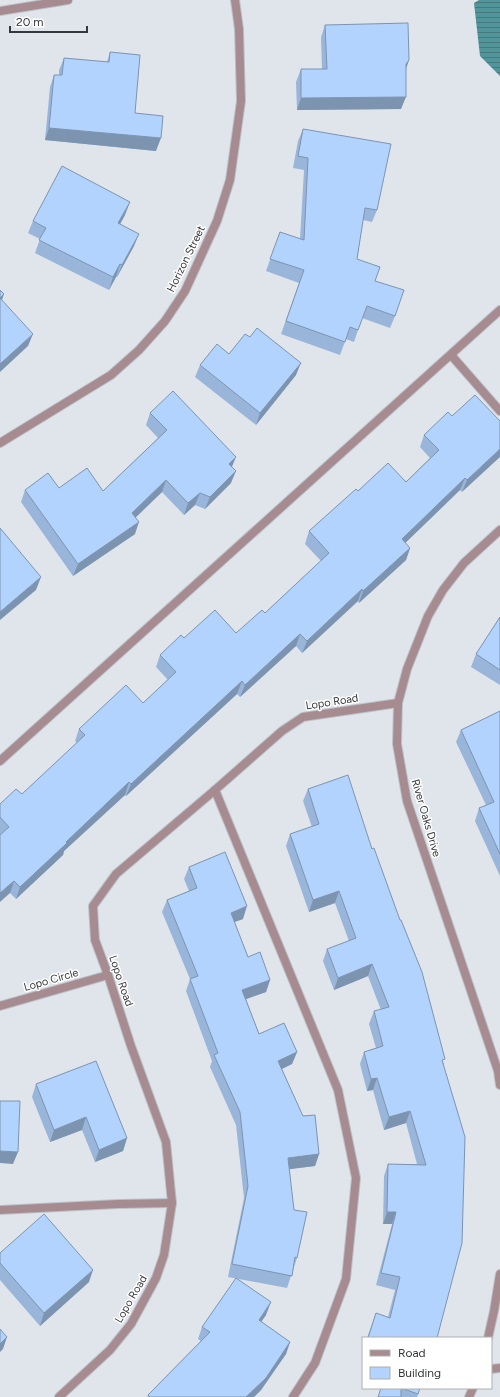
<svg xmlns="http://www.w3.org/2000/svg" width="500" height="1397" viewBox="0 0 500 1397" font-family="Figtree,sans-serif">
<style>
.water{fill:url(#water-rules)}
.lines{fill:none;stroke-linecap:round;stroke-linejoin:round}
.service-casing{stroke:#bec2c8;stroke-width:10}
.minor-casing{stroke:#bec2c8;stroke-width:10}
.service{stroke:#a68c90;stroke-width:8}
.minor{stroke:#a68c90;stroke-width:8}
.wall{fill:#99b5da}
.shaded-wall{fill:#7d94b1}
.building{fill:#b2d3fd;stroke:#7d94b1}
.labels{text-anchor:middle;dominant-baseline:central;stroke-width:3;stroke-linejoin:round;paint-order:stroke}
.street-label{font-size:11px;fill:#35373a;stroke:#fff}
</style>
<defs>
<pattern id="water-rules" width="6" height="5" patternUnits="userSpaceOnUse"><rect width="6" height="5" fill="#519499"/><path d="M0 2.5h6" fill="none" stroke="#447a7e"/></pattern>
</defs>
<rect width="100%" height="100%" fill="#e0e5ec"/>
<polygon class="water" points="479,0 500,0 500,76 480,56 474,3"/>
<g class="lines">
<g class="service-casing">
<g id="service">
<polyline points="451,355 500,411"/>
<polyline points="0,761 500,310"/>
<polyline points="215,790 338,1090 356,1178 346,1279 315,1363 293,1397"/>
<polyline points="0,1210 118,1204 172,1203"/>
<polyline points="491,1369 500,1368"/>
</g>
</g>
<g class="minor-casing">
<g id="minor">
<polyline points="0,11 68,0"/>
<polyline points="0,443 111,375 139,350 165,321 185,291 217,221 230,180 241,101 239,29 235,0"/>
<polyline points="500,530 464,563 443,590 428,616 407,669 398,703 397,744 407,801 498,1071 500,1085"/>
<polyline points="0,1006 108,975"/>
<polyline points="488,1338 494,1311 500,1274"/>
<polyline points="59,1397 110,1350 131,1324 156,1278 164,1255 172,1203 166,1142 131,1046 108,975 95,940 93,906 116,874 215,790 282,731 303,717 398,703"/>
<polyline points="469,1397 473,1388"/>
</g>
</g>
<use href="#service" class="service"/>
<use href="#minor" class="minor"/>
</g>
<g class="wall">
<polygon points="325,25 409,60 406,70 401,109 297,110 296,82 301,69 322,69 321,37"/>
<polygon points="110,52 135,113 156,151 45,140 50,87 54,75 59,75 59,70 64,58 107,62"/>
<polygon points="303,129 377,210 372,222 363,220 357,259 375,281 395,316 390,328 362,318 354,342 346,339 340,355 281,334 299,283 266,271 280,232 300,239 304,170 293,168 298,141"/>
<polygon points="125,215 120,224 134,246 117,277 116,277 109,290 35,253 40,239 28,233 33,221"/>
<polygon points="229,354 296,375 256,425 195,377 200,365"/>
<polygon points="150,413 232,467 231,483 205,509 195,505 184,515 162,492 135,517 135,534 73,576 21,502 25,490 59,488 103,491 158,438 146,425"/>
<polygon points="452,416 500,421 462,492 460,490 405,543 410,548 406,560 359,603 358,601 302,653 296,646 240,697 237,694 126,796 125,795 64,851 63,855 16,899 10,893 0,834 0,804 22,794 77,743 75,741 79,729 143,703 168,680 156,667 160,655 184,638 236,633 265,613 321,561 305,544 309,531 358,491 406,482 430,458 420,447 424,435"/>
<polygon points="500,617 500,685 471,667 476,654"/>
<polygon points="500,711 500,876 475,821 479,808 486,805 456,742 461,730"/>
<polygon points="308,789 444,1064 437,1338 367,1338 376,1313 388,1317 395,1290 376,1285 392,1224 383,1224 384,1176 388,1164 417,1164 406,1123 384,1130 373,1090 367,1091 360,1064 364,1052 376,1048 369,1024 374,1011 381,1010 368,976 334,990 323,961 327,949 349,941 335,903 309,912 286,846 290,834 312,827 303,801"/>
<polygon points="189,867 243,919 234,922 248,957 270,980 266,992 246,999 259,1034 297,1052 292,1064 282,1069 319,1154 315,1166 289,1169 297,1258 287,1288 228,1277 244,1198 236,1125 210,1067 212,1061 186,991 190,979 162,912 167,900 189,891 184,879"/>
<polygon points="36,1084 127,1138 123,1151 95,1162 82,1130 50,1142 32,1097"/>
<polygon points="0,1253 89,1282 40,1326 0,1280"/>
<polygon points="266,1315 261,1322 290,1342 286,1354 261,1390 254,1397 147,1397 148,1395 201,1341 198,1339 202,1327"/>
<polygon points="381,1388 420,1388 417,1397 378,1397"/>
</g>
<g class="shaded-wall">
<polygon points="409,60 404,73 406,64"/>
<polygon points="406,97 401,109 297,110 301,98"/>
<polygon points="49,128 161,138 156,151 45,140"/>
<polygon points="130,202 125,215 114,235 118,223"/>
<polygon points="139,234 134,246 117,277 122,265"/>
<polygon points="120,264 116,277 109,290 113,277"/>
<polygon points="4,294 0,306 0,298"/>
<polygon points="33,334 28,346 0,372 0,364"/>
<polygon points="301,363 296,375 256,425 260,413"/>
<polygon points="500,449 500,457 462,492 467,480"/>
<polygon points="236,457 231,469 229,464"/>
<polygon points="236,471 231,483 205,509 210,497"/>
<polygon points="465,478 460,490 397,551 402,539"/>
<polygon points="166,480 162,492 128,525 132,513"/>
<polygon points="200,493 195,505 184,515 188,503"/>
<polygon points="139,522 135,534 73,576 78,564"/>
<polygon points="410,548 406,560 359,603 363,591"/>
<polygon points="41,577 36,590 0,620 0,612"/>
<polygon points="362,589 358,601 302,653 307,641"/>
<polygon points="300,634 296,646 240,697 245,685"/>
<polygon points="242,681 237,694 126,796 131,784"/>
<polygon points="129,782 125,795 64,851 63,855 16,899 20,887 66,842"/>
<polygon points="14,881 10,893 0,902 0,893"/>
<polygon points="339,891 335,903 309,912 313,900"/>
<polygon points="247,906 243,919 226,925 231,913"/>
<polygon points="372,964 368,976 334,990 338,978"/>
<polygon points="270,980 266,992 238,1002 242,990"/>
<polygon points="297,1052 292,1064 273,1073 278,1061"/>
<polygon points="377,1078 373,1090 367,1091 371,1079"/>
<polygon points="410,1111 406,1123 384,1130 389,1117"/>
<polygon points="86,1117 82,1130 50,1142 54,1130"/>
<polygon points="127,1138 123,1151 95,1162 99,1150"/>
<polygon points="0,1151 18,1152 13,1164 0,1163"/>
<polygon points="319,1154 315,1166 283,1170 288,1158"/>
<polygon points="387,1212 396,1212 392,1224 383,1224"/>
<polygon points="93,1270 89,1282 40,1326 44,1313"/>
<polygon points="271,1302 266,1315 254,1332 259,1320"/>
<polygon points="7,1337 3,1349 0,1352 0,1344"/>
<polygon points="290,1342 286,1354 261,1390 254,1397 246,1397"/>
</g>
<g class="building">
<polygon points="408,23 409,60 406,64 406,97 301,98 301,69 327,69 325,25"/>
<polygon points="110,52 140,55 135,113 163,116 161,138 49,128 54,75 62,75 64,58 109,62"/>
<polygon points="303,129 391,144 377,210 365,208 357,259 380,267 375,281 404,290 395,316 367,306 358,330 350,327 345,342 286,321 304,270 270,259 280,232 304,240 308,158 298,156"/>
<polygon points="62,166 130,202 118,223 139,234 122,265 120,264 113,277 39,240 46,228 33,221"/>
<polygon points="0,290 4,294 0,298 33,334 0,364"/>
<polygon points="257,328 301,363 260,413 200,365 217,344 229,354 245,334 250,337"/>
<polygon points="173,391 236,457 229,464 236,471 210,497 200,493 188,503 166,480 132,513 139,522 78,564 25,490 48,473 59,488 87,468 103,491 167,430 150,413"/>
<polygon points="475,395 500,421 500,449 467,480 465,478 402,539 410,548 363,591 362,589 307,641 300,634 245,685 242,681 131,784 129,782 66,842 67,843 20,887 14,881 0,893 0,835 9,827 0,817 0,804 16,789 22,794 85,735 79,729 126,685 143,703 176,672 160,655 181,635 184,638 215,610 236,633 262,610 265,613 329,553 309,531 356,489 358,491 388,463 406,482 439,450 424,435 448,412 452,416"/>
<polygon points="0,528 41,577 0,612"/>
<polygon points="500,617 500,670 476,654"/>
<polygon points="500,711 500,854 479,808 494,802 461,730"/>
<polygon points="348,775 372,849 374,848 400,920 401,920 422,972 445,1059 442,1060 465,1137 462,1243 437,1338 368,1338 376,1313 390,1318 400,1277 381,1273 396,1212 387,1212 388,1164 426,1165 410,1111 389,1117 377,1078 371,1079 364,1052 383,1046 374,1011 389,1007 372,964 338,978 327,949 356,938 339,891 313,900 290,834 319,824 308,789"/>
<polygon points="225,852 247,906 231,913 248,957 260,952 270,980 242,990 259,1034 284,1023 297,1052 278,1061 303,1116 315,1115 319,1154 288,1158 294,1210 307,1212 297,1258 295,1257 292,1276 232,1264 248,1186 240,1112 214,1055 218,1053 190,979 198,976 167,900 197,888 189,867"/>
<polygon points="96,1061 127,1138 99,1150 86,1117 54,1130 36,1084"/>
<polygon points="0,1101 20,1101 18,1152 0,1151"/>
<polygon points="44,1214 93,1270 44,1313 0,1263 0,1253"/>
<polygon points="236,1278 271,1302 259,1320 290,1342 266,1378 246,1397 150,1397 148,1395 210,1332 202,1327"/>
<polygon points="0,1329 7,1337 0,1344"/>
<polygon points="381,1388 420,1388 418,1394 401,1388 401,1397 378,1397"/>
</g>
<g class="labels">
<g class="street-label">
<text transform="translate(186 259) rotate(-64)">Horizon Street</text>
<text transform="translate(332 702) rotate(-9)">Lopo Road</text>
<text transform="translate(426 818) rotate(74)">River Oaks Drive</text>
<text transform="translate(51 980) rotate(-16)">Lopo Circle</text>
<text transform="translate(121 981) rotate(71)">Lopo Road</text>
<text transform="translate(131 1299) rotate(-60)">Lopo Road</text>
</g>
</g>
<rect x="362" y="1337" width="130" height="52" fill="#ffffff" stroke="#aeafb0"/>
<rect x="370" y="1350" width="20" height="6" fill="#a68c90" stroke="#aeafb0"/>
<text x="398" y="1357" font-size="12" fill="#35373a">Road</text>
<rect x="370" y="1367" width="20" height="12" fill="#b2d3fd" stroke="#aeafb0"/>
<text x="398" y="1377" font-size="12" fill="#35373a">Building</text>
<path d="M10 26v6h77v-6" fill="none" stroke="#35373a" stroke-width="2"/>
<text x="16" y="26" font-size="12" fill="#35373a" stroke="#ffffff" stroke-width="3" paint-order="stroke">20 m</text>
</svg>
